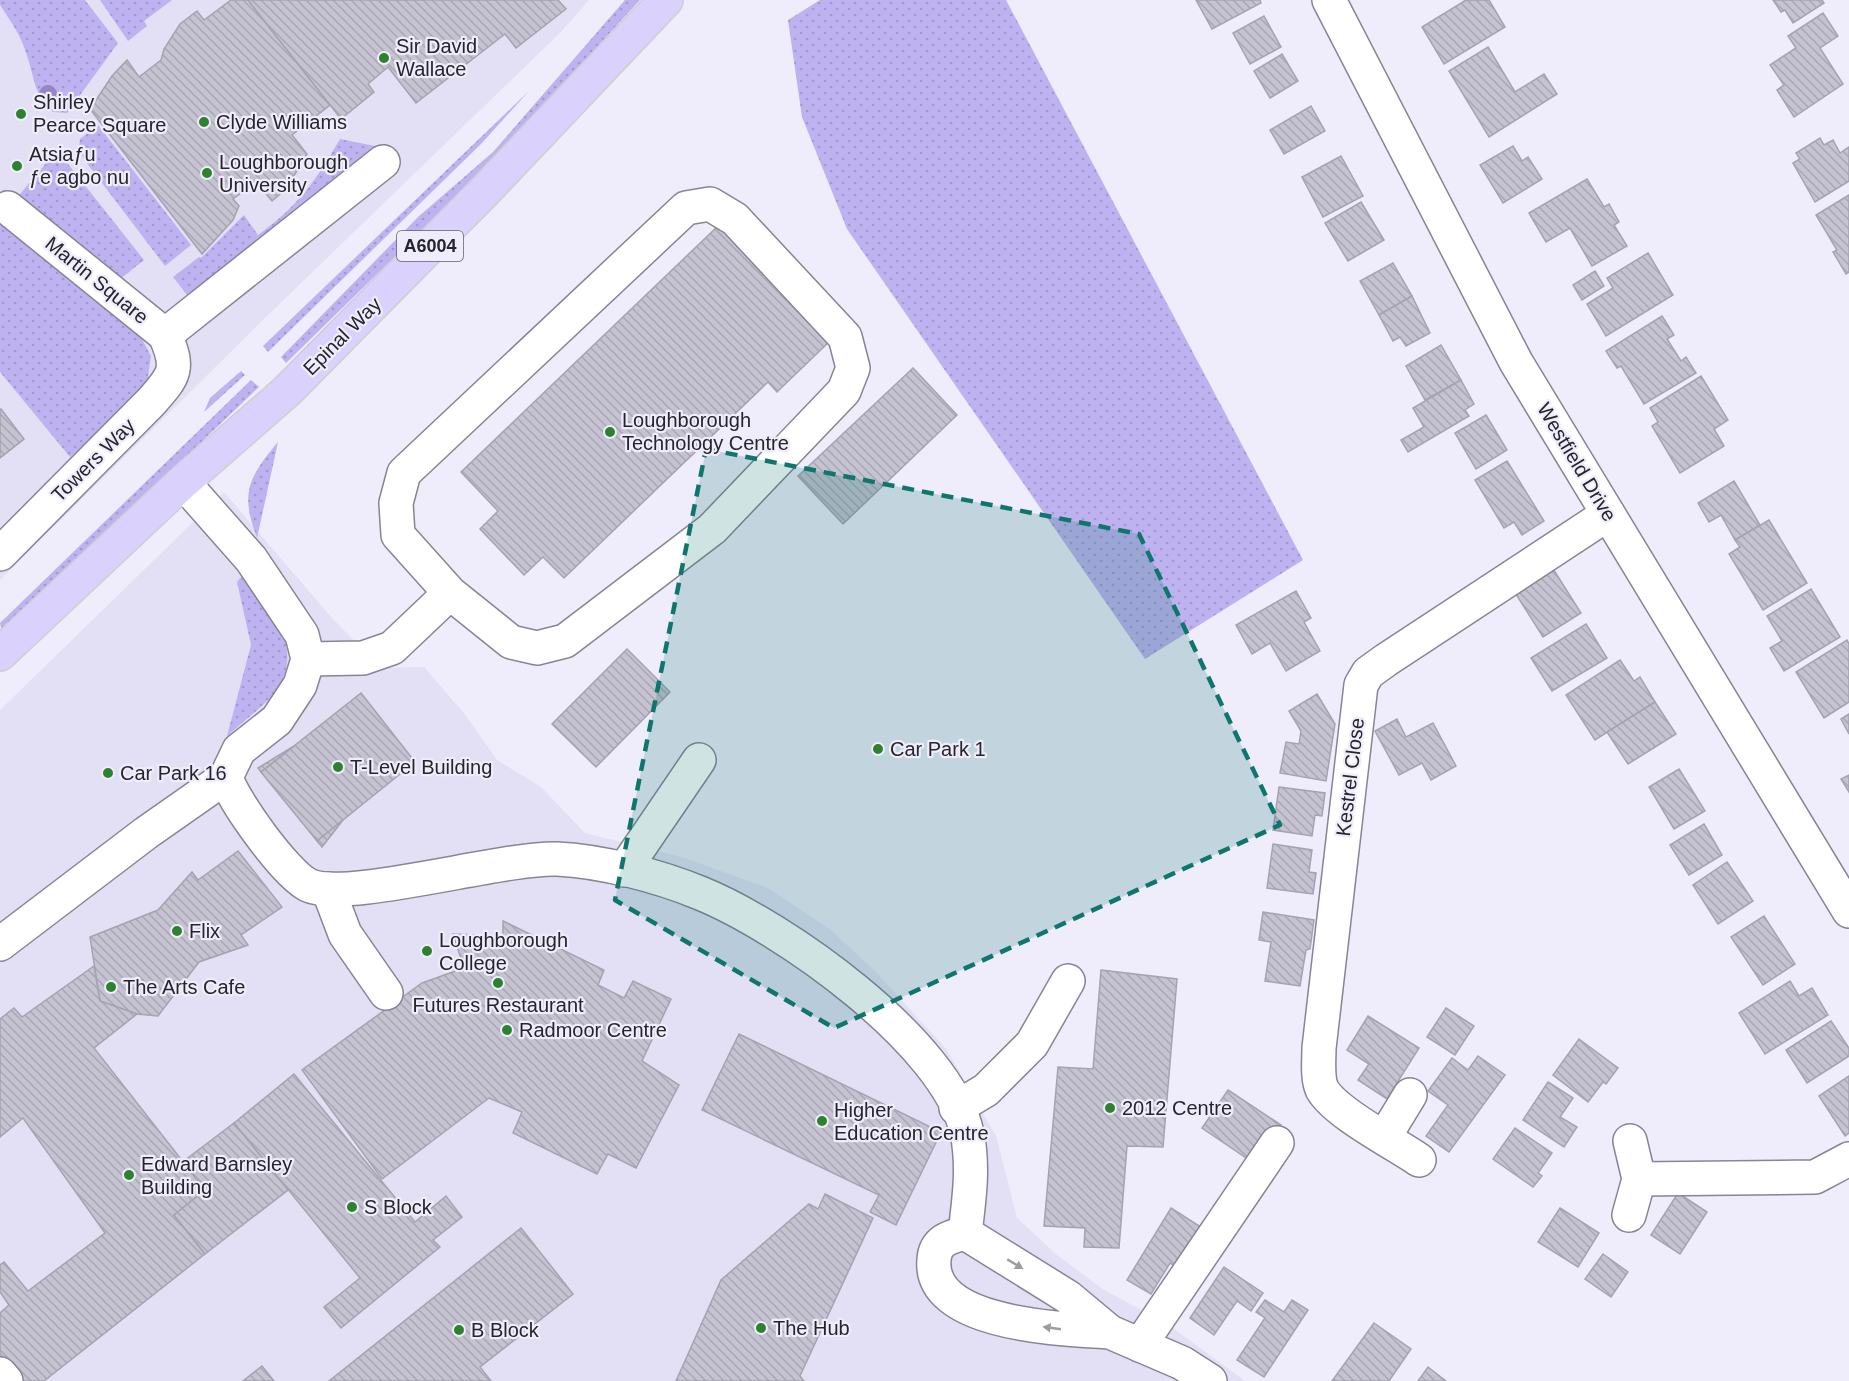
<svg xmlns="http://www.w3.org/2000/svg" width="1849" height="1381" viewBox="0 0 1849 1381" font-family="Helvetica,sans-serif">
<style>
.built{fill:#e3e0f6}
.grass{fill:url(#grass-dots)}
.building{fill:url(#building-back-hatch);stroke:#a5a3b1;stroke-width:1.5}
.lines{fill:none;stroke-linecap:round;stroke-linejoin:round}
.minor-casing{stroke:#878593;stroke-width:36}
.major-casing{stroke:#cfcfd0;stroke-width:36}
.minor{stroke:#fff;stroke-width:33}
.major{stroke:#dad1fc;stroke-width:33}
.tree{fill:#9883c3}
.oneway{fill:#9d9da0}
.marked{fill:#0f766e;fill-opacity:0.2;stroke:#0f766e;stroke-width:4.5;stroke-dasharray:12 8;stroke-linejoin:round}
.poi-dot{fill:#2e822f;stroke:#efecfb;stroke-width:2}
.labels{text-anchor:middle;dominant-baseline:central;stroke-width:4.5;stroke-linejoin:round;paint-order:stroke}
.shield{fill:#efecfb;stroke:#626169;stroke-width:1.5}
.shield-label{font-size:18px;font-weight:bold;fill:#26252b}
.poi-label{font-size:20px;fill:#26252b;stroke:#efecfb;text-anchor:start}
.street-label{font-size:20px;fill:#26252b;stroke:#efecfb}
</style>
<defs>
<pattern id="grass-dots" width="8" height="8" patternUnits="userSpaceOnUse" patternTransform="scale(1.5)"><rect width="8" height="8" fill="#beb2f1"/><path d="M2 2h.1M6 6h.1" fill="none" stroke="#a399cf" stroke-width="1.8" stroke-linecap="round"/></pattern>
<pattern id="building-back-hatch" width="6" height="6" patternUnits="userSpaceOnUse" patternTransform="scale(1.5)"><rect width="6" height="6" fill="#c5c2d1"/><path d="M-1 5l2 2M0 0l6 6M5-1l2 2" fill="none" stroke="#a9a7b4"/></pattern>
</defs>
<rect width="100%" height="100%" fill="#efecfb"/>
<g class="built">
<polygon points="0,0 589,0 563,30 267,316 0,580"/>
<polygon points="224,492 331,617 381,668 424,667 464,713 497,760 541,787 585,833 682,857 768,888 831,930 876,972 947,1050 996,1136 1017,1218 1057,1255 1104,1290 1166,1323 1245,1381 0,1381 0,710"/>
</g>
<g class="grass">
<path d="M0,0H85L118,43L67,113L53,112C30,88 36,78 25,50C20,34 9,19 0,5Z"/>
<polygon points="100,0 172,0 144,21 147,26 128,41"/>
<polygon points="625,0 640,0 493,161 286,363 281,357 418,217 493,152"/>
<polygon points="820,0 1006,0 1303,560 1145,659 847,229 802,117 788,20"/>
<polygon points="529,91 481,144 268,352 263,346"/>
<polygon points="98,125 191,245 165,266 83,158 79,148 80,139"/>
<path d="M340,139L380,147L191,300L173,277L199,257L201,258L244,215L258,235C299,205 315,182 340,139Z"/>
<polygon points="57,150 144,260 114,284 15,200"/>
<polygon points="0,218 137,330 151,356 146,391 70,457 0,372"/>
<polygon points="241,371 245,375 204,412 210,398"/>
<polygon points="251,380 259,387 2,633 0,623"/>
<path d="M278,442L257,538C240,493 248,478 278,442Z"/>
<path d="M241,577C274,609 308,652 272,696C259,710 241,723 227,736L251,645L237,582Z"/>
</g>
<g class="building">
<polygon points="231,0 248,0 330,105 292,135 307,154 286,189 272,201 256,182 233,199 239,206 233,220 202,254 90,109 112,76 127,60 139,77 161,60 164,49 180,24 197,11 204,20"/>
<polygon points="248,0 558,0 566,9 516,48 505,34 416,103 388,67 368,84 374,92 341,119"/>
<polygon points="1196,0 1260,0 1261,3 1212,29"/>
<polygon points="1466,0 1489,0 1505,27 1444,64 1422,27"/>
<polygon points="1773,0 1822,0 1824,3 1793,23 1785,10 1781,12"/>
<polygon points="1823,13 1838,36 1820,48 1843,84 1794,117 1777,90 1784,85 1770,65 1796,48 1788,36"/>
<polygon points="1264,16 1281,47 1250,64 1233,33"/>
<polygon points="1488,47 1515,92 1544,74 1557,94 1489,137 1449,71"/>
<polygon points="1282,54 1298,81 1270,98 1254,71"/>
<polygon points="1311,106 1325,131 1284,154 1270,130"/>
<polygon points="1820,138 1824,145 1833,140 1840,153 1849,147 1849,181 1815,202 1793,163 1800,159 1796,153"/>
<polygon points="1513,146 1522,161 1528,157 1542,179 1503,203 1480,165"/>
<polygon points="1341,156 1363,196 1323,217 1302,177"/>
<polygon points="1587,179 1604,207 1609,204 1619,222 1614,225 1627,246 1592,266 1570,228 1546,242 1529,213"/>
<polygon points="1849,195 1849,272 1846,274 1833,252 1837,250 1816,215"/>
<polygon points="1361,202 1384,240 1348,261 1325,223"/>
<polygon points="719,225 830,341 777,392 768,382 564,578 543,557 524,575 480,529 498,511 461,472"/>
<polygon points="1648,253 1673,295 1606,336 1587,304 1613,288 1607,278"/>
<polygon points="1393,263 1412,296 1379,315 1360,281"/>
<polygon points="1595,271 1604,286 1582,300 1573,285"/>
<polygon points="1412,296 1430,333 1406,346 1400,337 1393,341 1379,315"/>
<polygon points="1662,316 1674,335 1667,339 1681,361 1686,357 1696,373 1644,404 1621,366 1617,368 1606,351"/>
<polygon points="1441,345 1461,380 1425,400 1406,366"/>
<polygon points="913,368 957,415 843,524 798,476"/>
<polygon points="1701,376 1728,420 1714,429 1724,446 1680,473 1652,426 1658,422 1650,408"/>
<polygon points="1461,380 1474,404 1465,410 1469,416 1408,452 1401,440 1424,427 1413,408"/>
<polygon points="1,409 24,439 0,458 0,410"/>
<polygon points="1486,415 1507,450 1476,469 1455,433"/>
<polygon points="1507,461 1544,521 1522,535 1514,522 1504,528 1475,480"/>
<polygon points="1734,481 1760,525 1735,540 1721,515 1709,522 1698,503"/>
<polygon points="1769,520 1807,583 1763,610 1729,554 1740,547 1735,540"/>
<polygon points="1550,564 1581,613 1543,637 1512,588"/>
<polygon points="1811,589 1840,637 1784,671 1770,648 1782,641 1767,616"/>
<polygon points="1296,591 1311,618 1304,622 1320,651 1286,671 1270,643 1252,654 1236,625"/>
<polygon points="1586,624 1607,658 1552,691 1531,658"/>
<polygon points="1847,640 1849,644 1849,702 1824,718 1796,672"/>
<polygon points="627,649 670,692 596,767 552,724"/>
<polygon points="1620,660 1634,681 1640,677 1655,702 1595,740 1566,695"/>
<polygon points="361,693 415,762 317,841 261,772"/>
<polygon points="1317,694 1335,724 1326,781 1280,773 1286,742 1299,744 1301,731 1289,711"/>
<polygon points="1655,702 1676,734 1628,764 1607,732"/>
<polygon points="1849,714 1849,734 1841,719"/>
<polygon points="1397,719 1406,737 1433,723 1456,766 1431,780 1422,763 1399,775 1375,731"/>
<polygon points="294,746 261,772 258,768"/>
<polygon points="1679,769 1705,811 1674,829 1649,787"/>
<polygon points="1849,775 1849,792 1841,779"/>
<polygon points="1279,787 1325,793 1322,816 1315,815 1312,836 1273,830"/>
<polygon points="343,820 322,847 317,841"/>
<polygon points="1704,824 1722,855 1689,875 1670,845"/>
<polygon points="1273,844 1312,850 1309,872 1316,873 1313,894 1267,888"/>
<polygon points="238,851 282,907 241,935 248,945 199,962 158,1016 137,1014 100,1001 90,937 158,910 192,872 198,880"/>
<polygon points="1727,862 1753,901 1718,924 1693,885"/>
<polygon points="1263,912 1314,920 1310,949 1306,950 1300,986 1265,981 1271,942 1259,940"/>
<polygon points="1764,916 1795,964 1763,985 1731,937"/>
<polygon points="503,921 604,970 598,985 624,998 633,981 671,999 642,1061 679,1085 636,1168 608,1154 597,1174 513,1133 522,1112 489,1098 382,1179 302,1070 422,983 464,968 453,934 503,936"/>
<polygon points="94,966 100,1001 137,1014 94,1048 205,1190 174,1215 205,1254 44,1381 22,1381 0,1354 0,1313 9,1305 0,1292 0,1265 4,1262 28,1291 105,1233 23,1118 0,1137 0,1019 14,1008 22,1017"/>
<polygon points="1101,970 1177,979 1163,1147 1127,1146 1119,1248 1084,1247 1085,1228 1044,1226 1058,1067 1093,1069"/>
<polygon points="1790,981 1799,996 1812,988 1828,1015 1765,1054 1739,1013"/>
<polygon points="1446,1008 1474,1026 1455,1055 1427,1037"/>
<polygon points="1368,1016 1419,1048 1387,1099 1358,1080 1369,1064 1347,1050"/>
<polygon points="1831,1021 1849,1048 1849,1056 1807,1083 1786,1050"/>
<polygon points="739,1034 941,1132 896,1225 870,1212 879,1195 702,1110"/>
<polygon points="1579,1039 1618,1068 1606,1084 1603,1082 1588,1102 1553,1075"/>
<polygon points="1478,1056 1505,1075 1449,1152 1426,1136 1448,1105 1428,1091 1452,1058 1468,1070"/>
<polygon points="294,1074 415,1222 446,1196 462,1217 433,1240 440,1247 341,1328 324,1307 360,1278 234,1123"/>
<polygon points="1849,1076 1849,1133 1845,1136 1819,1096"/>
<polygon points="1548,1082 1573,1098 1560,1117 1577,1127 1564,1147 1523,1120"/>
<polygon points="1228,1090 1281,1125 1255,1164 1202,1128"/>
<polygon points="234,1123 288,1190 205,1254 174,1215 205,1190 184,1161"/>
<polygon points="1515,1128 1552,1153 1538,1173 1542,1176 1533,1187 1493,1159"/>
<polygon points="1678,1193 1707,1212 1680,1254 1651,1235"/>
<polygon points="825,1194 873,1218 800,1376 804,1381 676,1381 721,1280 809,1204 818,1209"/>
<polygon points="1171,1208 1207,1231 1183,1271 1170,1263 1151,1294 1127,1280"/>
<polygon points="1560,1208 1599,1233 1578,1267 1538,1242"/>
<polygon points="521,1228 573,1294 480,1367 491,1381 329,1381"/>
<polygon points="1603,1254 1628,1272 1611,1297 1585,1279"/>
<polygon points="1224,1267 1263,1293 1251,1311 1237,1301 1214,1335 1190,1318"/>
<polygon points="1265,1300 1284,1312 1292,1300 1308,1310 1264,1377 1237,1360 1265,1318 1256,1312"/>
<polygon points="1374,1323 1411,1349 1389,1381 1332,1381"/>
<polygon points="262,1366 274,1381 243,1381"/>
<polygon points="1428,1367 1446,1381 1418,1381"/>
</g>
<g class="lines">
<g class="minor-casing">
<g id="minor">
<polyline points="1329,0 1516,362 1849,911"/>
<polyline points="165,335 383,162"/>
<path d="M183,482L251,559L302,635L308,659L300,685L277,720L239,750L226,777C233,801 285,873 308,885C344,903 504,857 557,859C601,861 659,876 700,893C782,926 947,1042 967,1133C974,1167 969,1200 965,1233"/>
<path d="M0,554L151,402C175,375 180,369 165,335L8,208"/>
<polyline points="308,659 363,658 392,648 450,593 511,642 537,648 565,641 712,529 844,391 853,368 845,337 735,219 710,204 686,208 404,473 396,503 398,535 450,593"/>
<polyline points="624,870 699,760"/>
<polyline points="328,889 345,934 386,993"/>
<polyline points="0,944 146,833 226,777"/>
<polyline points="956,1108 986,1090 1032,1044 1068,981"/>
<polyline points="1385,1136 1410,1095"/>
<path d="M1419,1160C1396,1144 1334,1112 1322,1089C1317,1078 1319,1060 1319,1048L1361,685L1368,673L1386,660L1608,514"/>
<polyline points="1639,1179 1815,1177 1849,1159"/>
<polyline points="1629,1215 1639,1179 1630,1141"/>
<path d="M1110,1332C1066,1329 928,1326 934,1260C935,1241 949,1237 965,1233L1068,1297L1110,1332L1182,1363L1210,1381"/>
<polyline points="1140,1345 1277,1143"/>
<polyline points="0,1374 6,1381"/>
</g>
</g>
<g class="major-casing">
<polyline id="major" points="0,654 183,482 287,391 485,191 666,0"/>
</g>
<use href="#minor" class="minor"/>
<use href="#major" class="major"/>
</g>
<circle class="tree" cx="48" cy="94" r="9"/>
<defs><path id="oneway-solid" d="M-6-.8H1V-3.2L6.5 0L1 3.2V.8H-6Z" transform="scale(1.5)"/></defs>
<g class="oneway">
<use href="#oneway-solid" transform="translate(1015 1264) rotate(31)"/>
<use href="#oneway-solid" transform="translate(1052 1328) rotate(-172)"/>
</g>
<path class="marked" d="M706,449L1139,534L1280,825L834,1028L615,900Z"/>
<g class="poi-dot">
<circle cx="384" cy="58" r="6"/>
<circle cx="21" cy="114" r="6"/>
<circle cx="204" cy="122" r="6"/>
<circle cx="17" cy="166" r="6"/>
<circle cx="207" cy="173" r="6"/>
<circle cx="610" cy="432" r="6"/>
<circle cx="878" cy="749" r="6"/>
<circle cx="338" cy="767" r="6"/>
<circle cx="108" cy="773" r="6"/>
<circle cx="177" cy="931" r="6"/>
<circle cx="427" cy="951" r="6"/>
<circle cx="498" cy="983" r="6"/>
<circle cx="111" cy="987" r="6"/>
<circle cx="507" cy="1030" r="6"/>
<circle cx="1110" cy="1108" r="6"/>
<circle cx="822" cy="1121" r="6"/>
<circle cx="129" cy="1175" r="6"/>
<circle cx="352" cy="1207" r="6"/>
<circle cx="761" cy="1328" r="6"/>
<circle cx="459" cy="1330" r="6"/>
</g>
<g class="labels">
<rect class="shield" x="397" y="231" width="66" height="30" rx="4.5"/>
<g class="shield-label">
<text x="430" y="246">A6004</text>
</g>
<g class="poi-label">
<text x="396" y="46">Sir David<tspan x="396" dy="23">Wallace</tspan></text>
<text x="33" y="102">Shirley<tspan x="33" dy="23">Pearce Square</tspan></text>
<text x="216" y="122">Clyde Williams</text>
<text x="29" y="154">Atsiaƒu<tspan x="29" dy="23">ƒe agbo nu</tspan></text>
<text x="219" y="162">Loughborough<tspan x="219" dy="23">University</tspan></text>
<text x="622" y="420">Loughborough<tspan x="622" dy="23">Technology Centre</tspan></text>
<text x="890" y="749">Car Park 1</text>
<text x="350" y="767">T-Level Building</text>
<text x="120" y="773">Car Park 16</text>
<text x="189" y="931">Flix</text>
<text x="439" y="940">Loughborough<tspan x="439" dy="23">College</tspan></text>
<text x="123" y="987">The Arts Cafe</text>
<text x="498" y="1005" text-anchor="middle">Futures Restaurant</text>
<text x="519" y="1030">Radmoor Centre</text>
<text x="1122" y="1108">2012 Centre</text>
<text x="834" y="1110">Higher<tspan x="834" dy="23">Education Centre</tspan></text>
<text x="141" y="1164">Edward Barnsley<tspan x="141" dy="23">Building</tspan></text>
<text x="364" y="1207">S Block</text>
<text x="773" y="1328">The Hub</text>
<text x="471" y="1330">B Block</text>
</g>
<g class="street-label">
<text transform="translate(97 280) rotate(39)">Martin Square</text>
<text transform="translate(342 336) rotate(-45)">Epinal Way</text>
<text transform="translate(93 460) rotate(-45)">Towers Way</text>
<text transform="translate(1577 462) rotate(59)">Westfield Drive</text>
<text transform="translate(1350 777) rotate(-83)">Kestrel Close</text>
</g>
</g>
</svg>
